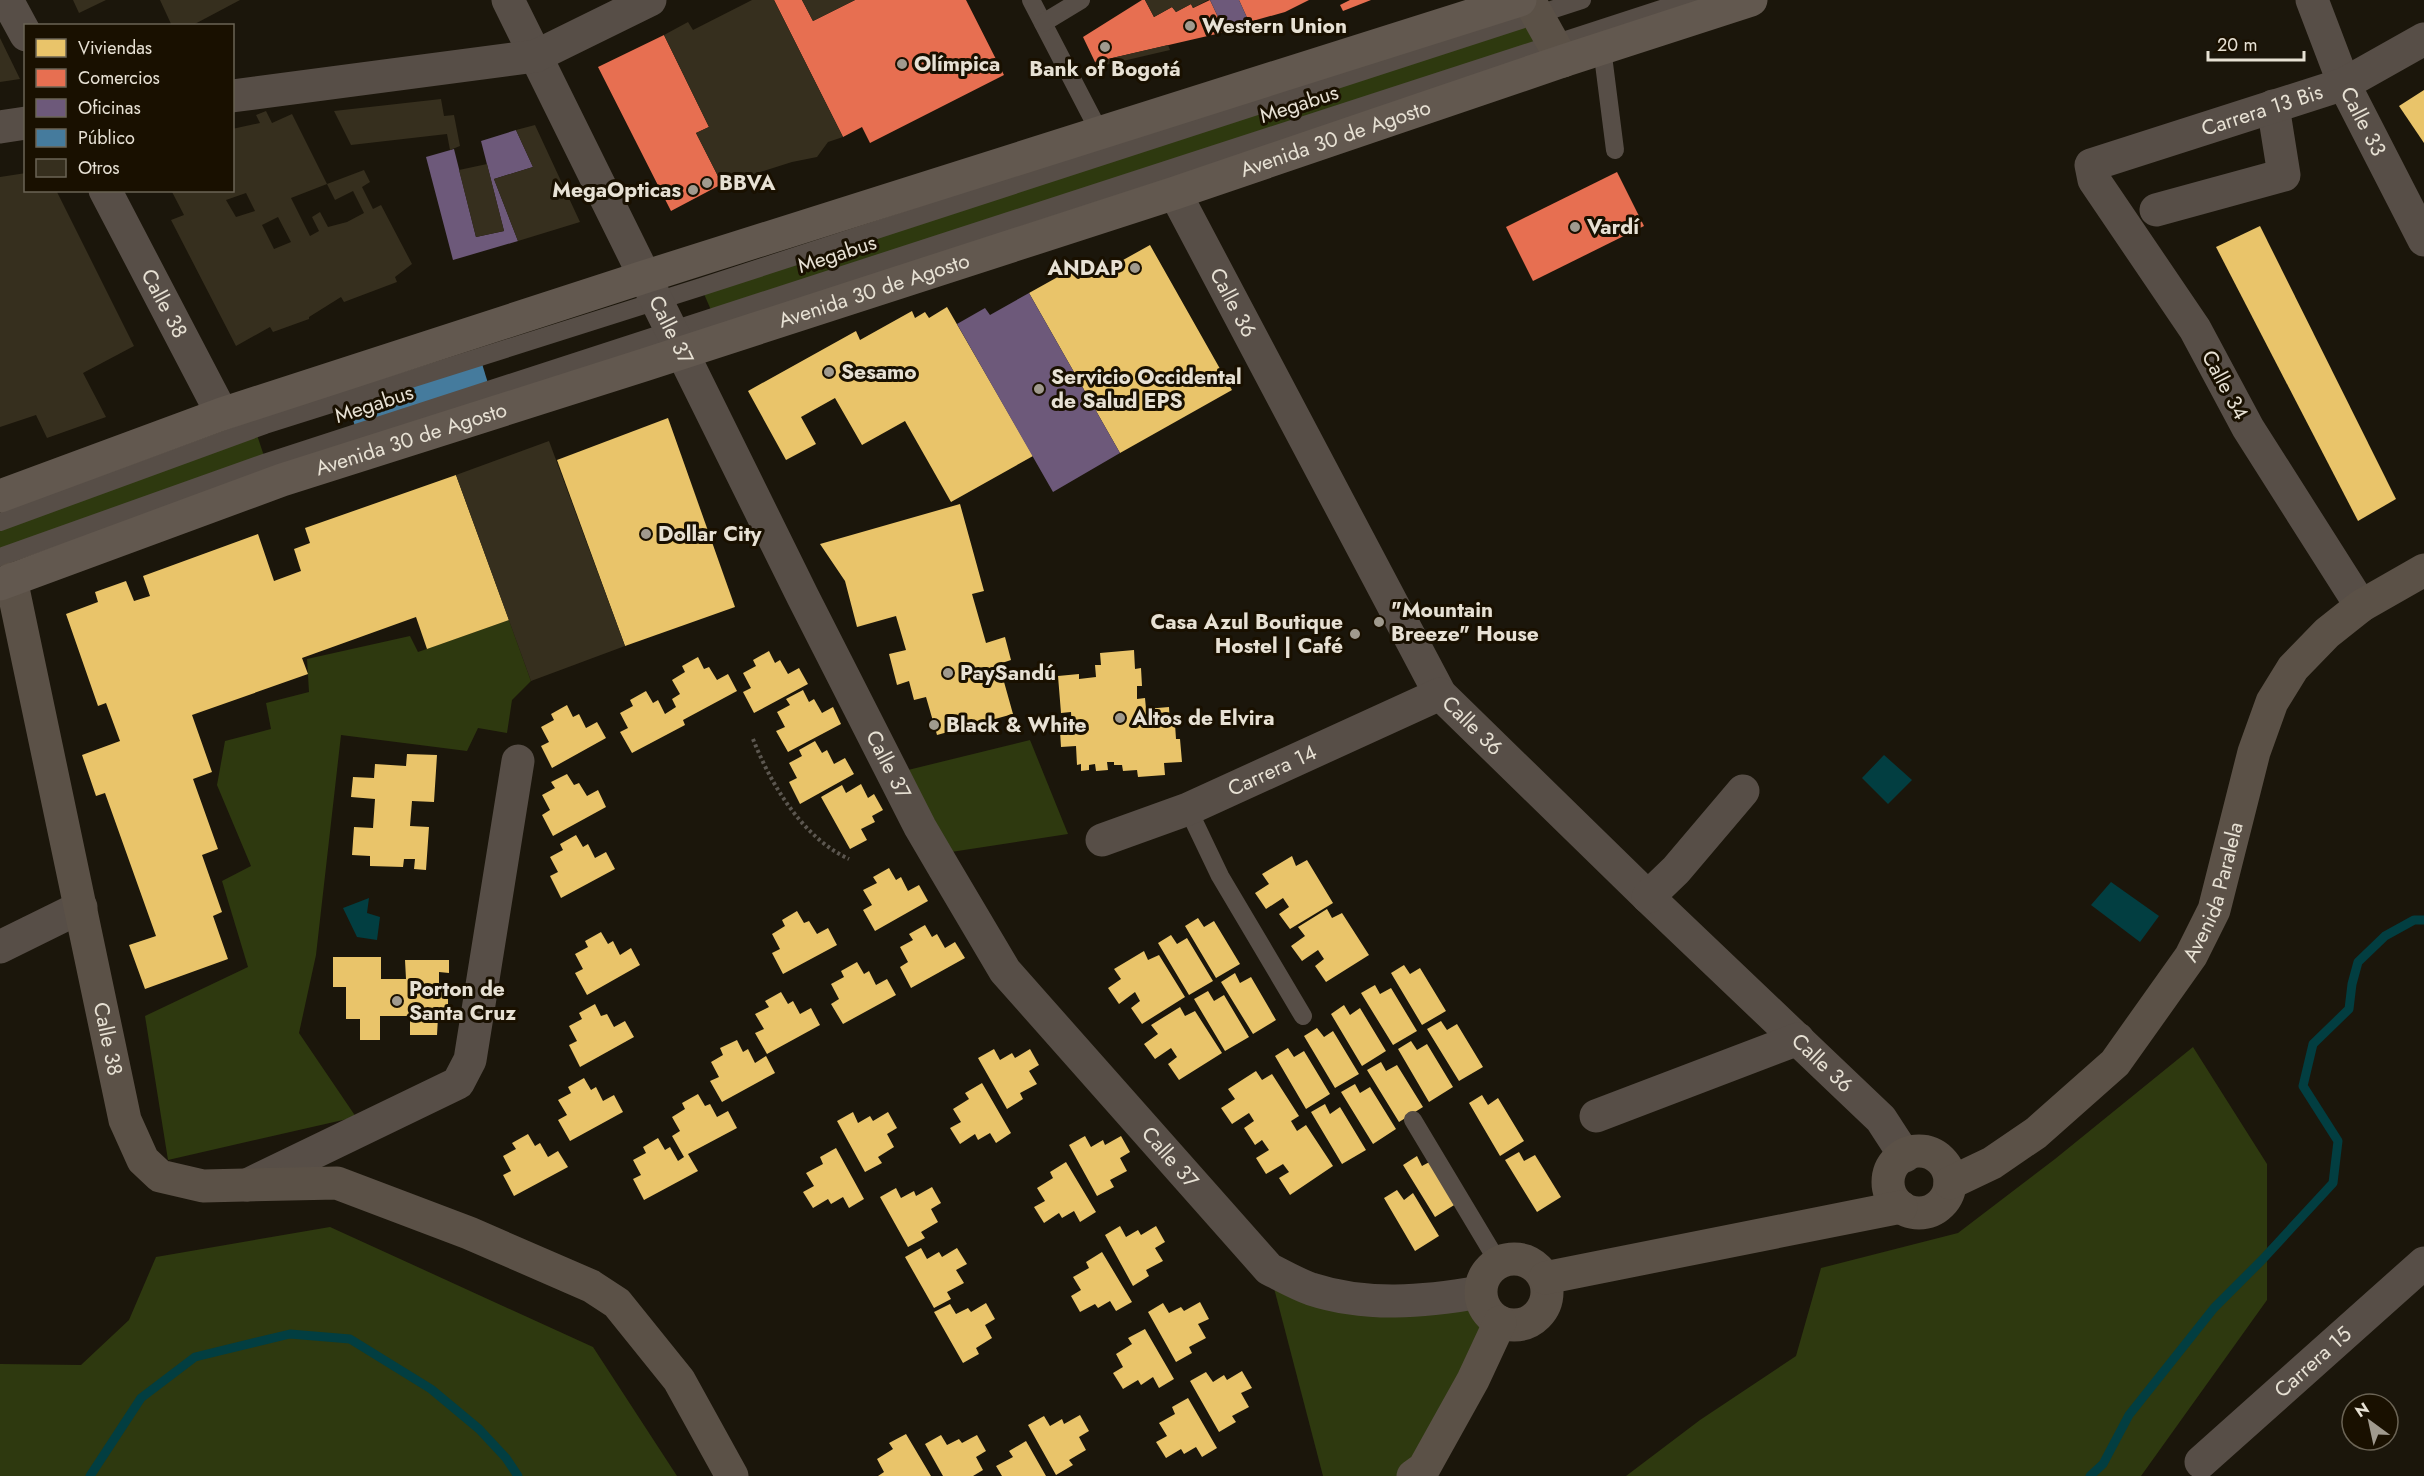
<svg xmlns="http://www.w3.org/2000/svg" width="2424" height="1476" viewBox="0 0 2424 1476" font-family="Jost,sans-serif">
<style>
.green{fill:#2e390f}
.water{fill:#023e41}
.homes{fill:#e9c46a}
.shops{fill:#e76f51}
.offices{fill:#6d597a}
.public{fill:#457b9d}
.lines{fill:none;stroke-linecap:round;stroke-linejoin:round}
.stream{stroke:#023e41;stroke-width:9}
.building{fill:#362f1e;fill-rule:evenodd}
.path{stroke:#5c5750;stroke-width:4;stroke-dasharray:3 3;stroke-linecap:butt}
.service{stroke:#574e47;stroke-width:18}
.minor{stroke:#574e47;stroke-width:33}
.tertiary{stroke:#574e47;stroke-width:33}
.secondary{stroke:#5b5147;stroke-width:33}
.primary{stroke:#62584f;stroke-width:33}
.poi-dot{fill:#a09a8e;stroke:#191000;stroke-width:2}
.labels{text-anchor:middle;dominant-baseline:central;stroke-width:6;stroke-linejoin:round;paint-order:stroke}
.poi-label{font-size:21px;font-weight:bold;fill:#e7e1d4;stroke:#191000;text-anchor:start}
.street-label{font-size:21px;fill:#e7e1d4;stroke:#191000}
</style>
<rect width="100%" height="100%" fill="#1b160b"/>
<g class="green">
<polygon points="1538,14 1554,44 714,317 701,287"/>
<polygon points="255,429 266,462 0,557 0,522"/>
<polygon points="509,620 531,681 512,700 507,733 478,728 467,751 341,735 316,955 299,1033 356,1117 168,1160 145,1016 248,967 222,881 251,866 217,785 225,741 271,729 266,703 309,692 307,659 410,636 418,652"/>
<polygon points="1030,740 1068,834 951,852 908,770"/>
<polygon points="2193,1047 2267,1164 2267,1300 2141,1476 1626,1476 1700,1420 1796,1356 1821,1268 1958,1233 2055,1159"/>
<polygon points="330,1227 593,1347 677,1476 0,1476 0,1364 81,1365 129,1320 156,1257"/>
<polygon points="1269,1269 1483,1304 1489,1315 1413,1476 1323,1476"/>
</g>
<g class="water">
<polygon points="1884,755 1912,780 1888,804 1862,778"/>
<polygon points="2111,882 2159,916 2140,942 2091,905"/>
<polygon points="369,898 367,913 380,917 377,940 357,937 343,908"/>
</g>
<g class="homes">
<polygon points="2424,90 2424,143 2399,106"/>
<polygon points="2260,226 2396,499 2358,521 2216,247"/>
<polygon points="1150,245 1232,390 1120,453 1029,293 1090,259 1098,274"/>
<polygon points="947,307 1033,456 951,502 905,421 862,445 835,398 801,417 816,444 786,460 748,391 856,331 860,340 912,311 915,318 925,312 929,318"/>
<polygon points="668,418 735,607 625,646 557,460"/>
<polygon points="456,475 509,620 427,649 416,617 302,658 308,674 192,715 212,772 193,779 218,849 202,855 222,912 213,916 228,959 145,989 129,945 156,936 105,793 96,796 82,755 120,741 106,703 98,706 66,614 98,602 95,592 126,581 134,601 150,596 143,576 258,534 274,581 301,571 294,549 310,543 305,528"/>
<polygon points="960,504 984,591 972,594 986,643 1005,637 1011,660 999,664 1013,714 937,735 926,697 914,700 909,681 897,685 889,654 906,650 896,616 857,627 845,581 820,544"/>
<polygon points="1134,650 1135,669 1141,668 1142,686 1137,686 1137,699 1145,698 1146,709 1169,707 1170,724 1175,724 1176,739 1180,739 1182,762 1164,763 1165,775 1138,777 1137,770 1123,771 1122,765 1114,765 1114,762 1107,762 1108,770 1096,771 1095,764 1089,765 1089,770 1081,771 1081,764 1077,765 1076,746 1061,747 1060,731 1072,730 1071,712 1061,713 1058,676 1079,674 1079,679 1096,677 1095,665 1101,665 1100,653"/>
<polygon points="769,651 775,663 780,660 788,674 799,668 808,684 754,713 743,692 751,688 743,673 756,666 753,660"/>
<polygon points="698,657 704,669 709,667 717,680 728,674 737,691 683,720 685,725 632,753 620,732 628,728 620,713 633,706 630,700 646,691 653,703 658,700 665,714 676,707 672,699 680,694 672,680 685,672 682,666"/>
<polygon points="803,690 809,702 814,699 822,713 833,707 841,724 788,752 776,731 785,727 777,712 790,705 786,699"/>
<polygon points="567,705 573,717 579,714 586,728 597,722 606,738 552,768 541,746 549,742 541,727 554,720 551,714"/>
<polygon points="815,741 822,753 827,750 834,764 845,758 854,774 800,804 789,782 797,778 789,763 802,756 799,750"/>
<polygon points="407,754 437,755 434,802 412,801 410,826 429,827 426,870 414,869 415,859 404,859 403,867 370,866 370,856 352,855 354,827 373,828 375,799 351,797 353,777 374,778 375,764 406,766"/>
<polygon points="567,774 574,785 579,783 587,796 598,790 606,807 553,836 542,815 550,810 542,795 555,788 551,782"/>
<polygon points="861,784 868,798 874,794 883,810 872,816 875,822 861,829 867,840 850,849 821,797 842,785 846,793"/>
<polygon points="576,835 583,847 588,844 595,858 606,852 615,869 561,898 550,876 558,872 550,857 563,850 560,844"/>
<polygon points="1292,856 1296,866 1307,860 1333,903 1290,929 1279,914 1289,907 1283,898 1266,909 1255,893 1269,884 1262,874"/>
<polygon points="889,868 896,880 901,877 908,891 919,885 928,901 875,931 863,910 872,905 863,890 877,883 873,877"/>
<polygon points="1327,909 1332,918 1342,913 1369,955 1326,982 1315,966 1324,959 1318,950 1302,961 1291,946 1305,936 1298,927"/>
<polygon points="797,911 804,923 809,921 817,934 828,928 837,945 783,974 772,953 780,949 772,934 785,926 782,920"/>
<polygon points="1198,918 1204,927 1214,921 1240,964 1216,978 1185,926"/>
<polygon points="925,925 932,937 937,934 945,948 955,942 965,958 911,988 900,967 908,962 900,947 913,940 909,934"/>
<polygon points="601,932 608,944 613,941 620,955 631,948 640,965 587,995 575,973 583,969 575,954 588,947 585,941"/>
<polygon points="1171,935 1177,944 1187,938 1213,981 1189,995 1158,943"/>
<polygon points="1144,951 1148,960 1159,955 1185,997 1142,1024 1131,1008 1140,1001 1135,992 1119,1004 1108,988 1121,979 1114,969"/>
<polygon points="333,957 381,957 381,979 406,979 405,960 449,960 449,973 439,972 439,983 448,983 448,1017 438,1017 437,1035 410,1035 410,1016 380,1016 380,1040 360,1040 360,1019 346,1019 346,987 333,987"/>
<polygon points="857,962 864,974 869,971 876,985 887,979 896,995 843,1024 831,1004 839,999 831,984 844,977 841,971"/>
<polygon points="1404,965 1410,974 1420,968 1446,1011 1422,1025 1391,973"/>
<polygon points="1235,973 1240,983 1251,977 1276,1020 1253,1034 1221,982"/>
<polygon points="1375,985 1380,994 1391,988 1417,1031 1393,1045 1361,993"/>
<polygon points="1208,991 1214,1001 1224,995 1249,1037 1225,1051 1194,999"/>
<polygon points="781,992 788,1004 793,1001 800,1014 811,1008 820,1025 767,1054 755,1033 764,1029 755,1014 769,1007 765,1001"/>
<polygon points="595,1004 601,1016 607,1014 614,1027 625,1021 634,1037 580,1067 569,1045 577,1041 569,1026 582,1019 579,1013"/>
<polygon points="1344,1005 1350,1015 1360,1008 1386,1051 1362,1066 1331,1014"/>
<polygon points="1180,1007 1185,1016 1195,1011 1222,1053 1179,1080 1168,1064 1177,1057 1171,1048 1155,1059 1144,1044 1158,1034 1151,1025"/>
<polygon points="1441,1021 1447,1030 1457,1024 1483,1067 1459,1081 1427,1029"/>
<polygon points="1317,1028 1324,1037 1333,1031 1359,1074 1335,1088 1304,1036"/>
<polygon points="737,1040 743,1052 748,1049 755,1063 766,1056 775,1073 722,1102 710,1081 719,1077 711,1062 723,1055 720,1048"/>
<polygon points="1411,1041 1417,1050 1427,1044 1453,1087 1429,1102 1398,1049"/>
<polygon points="1288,1048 1294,1057 1304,1051 1330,1094 1306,1109 1275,1056"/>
<polygon points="994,1049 1000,1060 1012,1053 1015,1058 1030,1049 1039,1065 1029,1071 1037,1084 1020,1093 1023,1099 1007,1109 978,1058"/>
<polygon points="1381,1062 1386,1071 1397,1065 1423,1107 1399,1122 1367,1070"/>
<polygon points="1256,1071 1262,1080 1272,1074 1299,1116 1291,1121 1297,1131 1306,1125 1333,1166 1290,1195 1279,1178 1289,1172 1283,1164 1266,1174 1256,1158 1269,1150 1262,1140 1255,1145 1244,1128 1254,1121 1249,1113 1232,1124 1221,1108 1235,1099 1228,1089"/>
<polygon points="584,1078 591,1090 596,1087 603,1101 614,1095 623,1112 570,1141 558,1120 567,1115 558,1100 571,1093 568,1087"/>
<polygon points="982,1083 1011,1133 996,1143 990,1133 978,1140 975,1134 960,1144 950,1128 961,1122 953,1109 969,1099 965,1093"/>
<polygon points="1355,1084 1360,1093 1370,1087 1396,1129 1373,1144 1341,1092"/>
<polygon points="698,1094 705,1106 710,1104 717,1117 728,1111 737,1128 688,1154 698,1171 644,1200 633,1179 641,1175 633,1160 646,1153 643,1147 658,1138 665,1150 670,1147 678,1161 684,1157 672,1136 680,1131 672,1117 685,1109 682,1103"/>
<polygon points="1482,1095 1488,1105 1498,1098 1524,1141 1500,1156 1469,1103"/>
<polygon points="1325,1104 1330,1114 1340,1107 1366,1150 1342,1164 1311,1112"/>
<polygon points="853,1112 858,1123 870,1116 873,1121 888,1112 897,1128 887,1134 894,1147 878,1157 882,1163 865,1172 837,1121"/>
<polygon points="528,1134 535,1146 540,1143 548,1157 558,1151 568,1167 514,1196 503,1175 511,1171 503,1156 516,1149 512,1143"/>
<polygon points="1085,1136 1091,1147 1103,1140 1105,1145 1121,1136 1130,1152 1120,1158 1127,1171 1110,1180 1114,1187 1097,1196 1069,1145"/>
<polygon points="836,1148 864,1199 849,1208 843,1197 831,1204 828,1199 813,1208 803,1192 814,1186 806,1173 823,1164 820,1157"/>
<polygon points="1519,1152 1524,1161 1535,1155 1561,1197 1537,1212 1505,1160"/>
<polygon points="1417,1156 1422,1166 1433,1160 1459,1202 1435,1217 1403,1165"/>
<polygon points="1066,1162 1096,1212 1080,1222 1074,1211 1062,1218 1059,1213 1044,1223 1034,1207 1045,1201 1037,1188 1053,1178 1050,1172"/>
<polygon points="932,1187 941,1203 931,1209 938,1222 921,1232 925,1238 908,1247 880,1197 896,1188 901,1198 914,1191 916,1196"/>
<polygon points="1397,1190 1404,1200 1413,1193 1439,1236 1415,1251 1384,1198"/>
<polygon points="1120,1226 1126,1237 1138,1230 1141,1235 1156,1226 1165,1242 1155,1248 1163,1261 1146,1270 1149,1276 1133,1286 1105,1235"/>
<polygon points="921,1248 927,1259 939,1252 942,1257 957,1248 967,1264 956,1270 964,1283 947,1292 951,1299 934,1308 905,1257"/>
<polygon points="1102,1252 1132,1302 1116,1311 1110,1301 1098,1308 1095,1304 1080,1312 1071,1296 1081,1290 1073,1277 1089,1268 1086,1262"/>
<polygon points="1200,1302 1209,1319 1198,1324 1206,1338 1189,1347 1192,1353 1176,1362 1148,1312 1163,1303 1169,1313 1181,1307 1184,1311"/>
<polygon points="986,1303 995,1319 985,1325 992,1338 976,1348 979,1354 963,1363 934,1312 950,1304 956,1314 968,1308 971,1312"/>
<polygon points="1145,1329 1174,1379 1159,1388 1153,1377 1141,1385 1138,1380 1123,1389 1113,1373 1123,1367 1116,1354 1132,1344 1128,1338"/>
<polygon points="1242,1371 1252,1388 1241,1393 1249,1407 1232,1416 1236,1422 1219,1432 1190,1381 1206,1372 1213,1382 1224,1375 1227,1380"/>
<polygon points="1188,1398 1217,1448 1202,1457 1196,1447 1184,1454 1181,1449 1166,1458 1156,1442 1167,1436 1159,1423 1175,1414 1172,1407"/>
<polygon points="1080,1415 1089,1431 1079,1437 1086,1450 1069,1460 1073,1465 1056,1475 1028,1425 1044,1416 1050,1426 1062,1419 1064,1424"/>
<polygon points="906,1434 931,1476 878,1476 884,1472 877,1459 893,1449 889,1443"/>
<polygon points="941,1435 947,1445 959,1439 962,1443 977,1435 986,1451 976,1457 983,1470 973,1476 943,1476 925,1444"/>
<polygon points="1026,1441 1046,1476 1002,1476 996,1466 1013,1457 1009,1451"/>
</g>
<g class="shops">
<polygon points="774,0 802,0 813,21 855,0 966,0 1004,75 870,143 862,127 843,137"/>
<polygon points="1142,0 1145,0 1154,17 1172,7 1176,12 1191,4 1193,8 1210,0 1225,32 1095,62 1083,37"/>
<polygon points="1239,0 1309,0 1285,12 1249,22"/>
<polygon points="1350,0 1371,0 1343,11 1340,5"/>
<polygon points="664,35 709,127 696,133 722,184 671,211 598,67"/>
<polygon points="1617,172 1644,226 1533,281 1506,227"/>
</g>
<g class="offices">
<polygon points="1210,0 1239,0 1249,22 1225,32"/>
<polygon points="516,130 533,167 494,179 518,241 453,260 426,157 454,149 476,237 504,231 481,141"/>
<polygon points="1029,293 1120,453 1053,492 957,324 985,308 990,315"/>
</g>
<polygon class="public" points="480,357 490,390 357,433 347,400"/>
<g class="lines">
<g class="stream">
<polyline points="90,1476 141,1398 195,1357 290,1334 350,1339 431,1389 479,1429 506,1458 518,1476"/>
<polyline points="2090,1476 2103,1464 2129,1415 2214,1308 2262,1260 2333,1183 2338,1141 2303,1086 2313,1044 2349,1009 2352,984 2358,962 2385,936 2414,920 2424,920"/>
</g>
</g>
<g class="building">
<polygon points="73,0 106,0 79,13"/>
<polygon points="160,0 240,0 191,26 172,26"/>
<polygon points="752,0 774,0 843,137 828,142 817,157 792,162 722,184 696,133 709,127 664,35 688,22 693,30"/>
<polygon points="802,0 855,0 813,21"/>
<polygon points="1145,0 1208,0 1193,8 1191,4 1176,12 1172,7 1154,17"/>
<polygon points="0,38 20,79 0,82"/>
<polygon points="1168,45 1170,50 1097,67 1095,62"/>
<polygon points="441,99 444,116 454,115 460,146 450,150 447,134 351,145 334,111"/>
<path d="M266,111L272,123L292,114L327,184L364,170L370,182L362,187L373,209L381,205L412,264L395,277L397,282L344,302L341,297L309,317V319L273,332L270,327L236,346L171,220L184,215L171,190H232V129L260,123L256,115ZM327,184L335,200L353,191L364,213L347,222L328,227L320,212L312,217L319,231L310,236L291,198ZM246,193L255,211L236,217L226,200ZM278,217L291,242L274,249L262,225Z"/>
<polygon points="535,125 580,222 518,241 494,179 533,167 516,130"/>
<polygon points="487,164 504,231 476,237 459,170"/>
<polygon points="26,173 26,190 56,190 134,346 83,373 106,417 47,438 36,415 0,427 0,177"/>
<polygon points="549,441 625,646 531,681 456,475"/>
</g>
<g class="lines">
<path class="path" d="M753,739C771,785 803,838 849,859"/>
<g class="service">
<polyline points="1031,0 1100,133"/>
<polyline points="1043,23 1081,0"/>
<polyline points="1602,48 1615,150"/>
<polyline points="0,522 265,425 701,287 1582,0"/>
<polyline points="0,557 267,462 1689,0"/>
<polyline points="1188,809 1220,876 1303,1016"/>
<polyline points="1413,1120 1498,1262"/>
</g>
<g class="minor">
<polyline points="7,0 26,35"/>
<path id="s1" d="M508,0L803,597L920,827L944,868L1005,971L1269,1269C1283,1276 1297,1284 1311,1289C1366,1307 1424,1302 1480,1292"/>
<path id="s2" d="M2312,0L2344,84L2424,240"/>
<path id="s3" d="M105,190L222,414"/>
<path id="s4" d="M1175,193L1440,694L1648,897L1881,1119L1905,1156"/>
<polyline points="2156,210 2284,175 2273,106"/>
<path id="s5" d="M2361,606L2248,428L2195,329L2094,180L2091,165L2344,84L2424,39"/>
<path id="s6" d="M1102,840L1188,809L1440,694"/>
<polyline points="1648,897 1676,870 1743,791"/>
<polyline points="1596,1116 1798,1039"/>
<polyline points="247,1185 458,1083 470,1060 518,761"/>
<path id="s7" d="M2201,1462L2424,1263"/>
</g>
<g class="tertiary">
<polyline points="232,96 536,56 650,0"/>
<polyline points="0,127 26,123"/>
<polyline points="0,947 81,907"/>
</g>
<g class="secondary">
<polyline points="1529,0 1563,61"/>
<path id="s8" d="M11,579L125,1120L143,1160L160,1176L203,1186L337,1183L469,1233L591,1286L617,1303L679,1380L732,1476"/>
<circle cx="1919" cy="1182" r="31"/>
<path id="s9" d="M1950,1183L1992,1163L2036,1133L2115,1063L2191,956L2214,910L2254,752L2272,702L2293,668L2327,633L2361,606L2424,570"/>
<circle cx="1514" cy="1292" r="33"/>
<polyline points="1545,1278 1901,1207"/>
<polyline points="1413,1476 1424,1468 1473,1380 1500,1322"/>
</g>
<g class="primary">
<polyline points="0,496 222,414 644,277 1520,0"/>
<path id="s10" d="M0,584L282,480L644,365L1175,193L1563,61L1751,0"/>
</g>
</g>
<g class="poi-dot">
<circle cx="1190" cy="26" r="6"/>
<circle cx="1105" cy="47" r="6"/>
<circle cx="902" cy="64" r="6"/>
<circle cx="707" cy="183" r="6"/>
<circle cx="693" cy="190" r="6"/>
<circle cx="1575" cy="227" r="6"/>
<circle cx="1135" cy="268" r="6"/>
<circle cx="829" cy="372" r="6"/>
<circle cx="1039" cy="389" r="6"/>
<circle cx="646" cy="534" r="6"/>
<circle cx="1379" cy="622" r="6"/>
<circle cx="1355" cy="634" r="6"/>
<circle cx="948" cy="673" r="6"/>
<circle cx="1120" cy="718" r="6"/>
<circle cx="934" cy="725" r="6"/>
<circle cx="397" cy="1001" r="6"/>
</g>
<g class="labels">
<g class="poi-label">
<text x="1202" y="26">Western Union</text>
<text x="914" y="64">Olímpica</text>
<text x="1105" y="69" text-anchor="middle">Bank of Bogotá</text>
<text x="719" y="183">BBVA</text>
<text x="681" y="190" text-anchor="end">MegaOpticas</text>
<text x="1587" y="227">Vardí</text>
<text x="1123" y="268" text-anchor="end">ANDAP</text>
<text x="841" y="372">Sesamo</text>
<text x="1051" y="377">Servicio Occidental<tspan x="1051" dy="24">de Salud EPS</tspan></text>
<text x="658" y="534">Dollar City</text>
<text x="1391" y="610">"Mountain<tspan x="1391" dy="24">Breeze" House</tspan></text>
<text x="1343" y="622" text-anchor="end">Casa Azul Boutique<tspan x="1343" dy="24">Hostel | Café</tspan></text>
<text x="960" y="673">PaySandú</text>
<text x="1132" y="718">Altos de Elvira</text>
<text x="946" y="725">Black &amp; White</text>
<text x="409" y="989">Porton de<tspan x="409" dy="24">Santa Cruz</tspan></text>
</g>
<g class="street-label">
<text transform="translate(1299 104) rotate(-18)">Megabus</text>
<text stroke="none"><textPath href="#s5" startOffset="698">Carrera 13 Bis</textPath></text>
<text stroke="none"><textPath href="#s2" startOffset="132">Calle 33</textPath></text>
<text stroke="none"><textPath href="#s10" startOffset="1408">Avenida 30 de Agosto</textPath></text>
<text transform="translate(837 254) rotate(-18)">Megabus</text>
<text stroke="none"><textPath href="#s10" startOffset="922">Avenida 30 de Agosto</textPath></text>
<text stroke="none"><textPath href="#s3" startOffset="128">Calle 38</textPath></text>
<text stroke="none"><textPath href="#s4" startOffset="124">Calle 36</textPath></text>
<text stroke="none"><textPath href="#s1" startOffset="368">Calle 37</textPath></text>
<text transform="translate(2225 385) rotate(62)">Calle 34</text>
<text transform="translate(374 404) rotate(-18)">Megabus</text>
<text stroke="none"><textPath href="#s10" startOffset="436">Avenida 30 de Agosto</textPath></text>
<text stroke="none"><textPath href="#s4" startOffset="612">Calle 36</textPath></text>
<text stroke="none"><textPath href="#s1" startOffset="854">Calle 37</textPath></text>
<text stroke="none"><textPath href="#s6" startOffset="184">Carrera 14</textPath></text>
<text stroke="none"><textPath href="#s9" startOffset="405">Avenida Paralela</textPath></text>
<text stroke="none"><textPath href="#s8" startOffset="470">Calle 38</textPath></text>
<text stroke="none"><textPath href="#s4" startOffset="1098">Calle 36</textPath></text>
<text stroke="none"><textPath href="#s1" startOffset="1340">Calle 37</textPath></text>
<text stroke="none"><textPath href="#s7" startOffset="150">Carrera 15</textPath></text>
</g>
</g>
<rect x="24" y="24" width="210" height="168" fill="#191000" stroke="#6b6455" stroke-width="1.5"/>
<rect x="36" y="39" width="30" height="18" fill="#e9c46a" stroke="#6b6455" stroke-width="1.5"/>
<text x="78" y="54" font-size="18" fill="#e7e1d4">Viviendas</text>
<rect x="36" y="69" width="30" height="18" fill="#e76f51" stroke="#6b6455" stroke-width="1.5"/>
<text x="78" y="84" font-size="18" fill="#e7e1d4">Comercios</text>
<rect x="36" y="99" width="30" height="18" fill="#6d597a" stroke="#6b6455" stroke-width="1.5"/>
<text x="78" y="114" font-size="18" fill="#e7e1d4">Oficinas</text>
<rect x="36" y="129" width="30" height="18" fill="#457b9d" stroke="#6b6455" stroke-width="1.5"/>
<text x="78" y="144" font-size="18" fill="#e7e1d4">Público</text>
<rect x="36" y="159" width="30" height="18" fill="#362f1e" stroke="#6b6455" stroke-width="1.5"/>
<text x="78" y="174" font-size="18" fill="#e7e1d4">Otros</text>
<g transform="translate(2370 1422) rotate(327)"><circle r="28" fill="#191000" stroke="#6b6455" stroke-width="1.5"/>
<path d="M0-4.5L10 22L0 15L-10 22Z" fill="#a09a8e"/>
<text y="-9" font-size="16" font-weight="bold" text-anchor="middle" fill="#e7e1d4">N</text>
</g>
<path d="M2208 51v9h96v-9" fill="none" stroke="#e7e1d4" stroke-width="3"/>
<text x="2217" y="51" font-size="18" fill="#e7e1d4" stroke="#191000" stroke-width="4.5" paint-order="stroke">20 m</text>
</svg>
